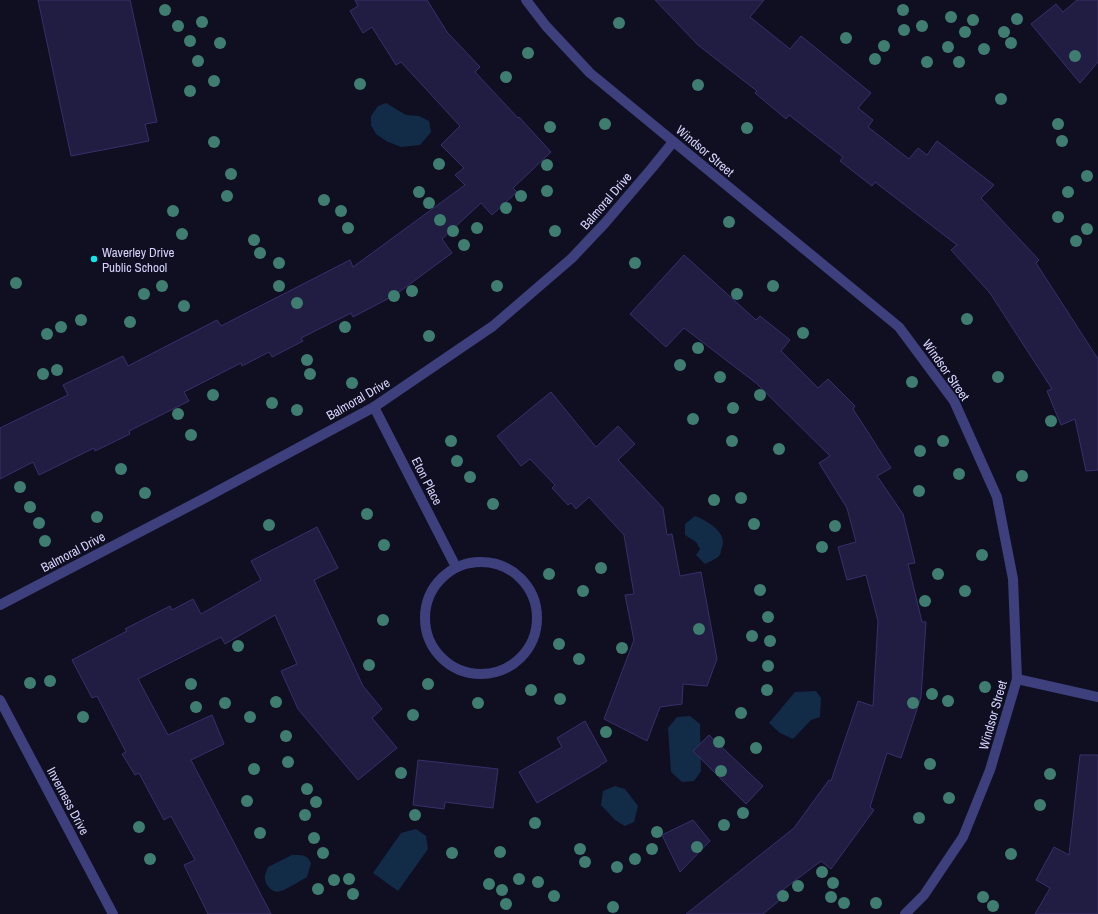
<svg xmlns="http://www.w3.org/2000/svg" width="1098" height="914" viewBox="0 0 1098 914" font-family="'Archivo Narrow',sans-serif">
<style>
.water{fill:#122b47}
.building{fill:#211c41;stroke:#37306b}
.lines{fill:none;stroke-linecap:round;stroke-linejoin:round}
.street{stroke:#3d407d;stroke-width:10}
.tree{fill:#3e7d70}
.poi-dot{fill:#10e6ea;stroke:#100f21;stroke-width:1.5}
.labels{text-anchor:middle;dominant-baseline:central;stroke-width:3;stroke-linejoin:round;paint-order:stroke}
.street-label{font-size:13px;fill:#d3d2fc;stroke:#100f21}
.poi-label{font-size:13px;fill:#d3d2fc;stroke:#100f21;text-anchor:start}
</style>
<rect width="100%" height="100%" fill="#100f21"/>
<g class="water">
<polygon points="386,103 406,115 419,116 429,121 431,132 420,145 401,147 386,141 376,134 371,125 371,116 378,106"/>
<path d="M695,516C708,521 730,534 721,550C721,552 720,555 719,556C716,559 709,562 705,564L696,555L700,549L696,542L685,535V524Z"/>
<polygon points="816,691 821,698 820,717 811,720 793,739 780,733 769,723 795,692"/>
<polygon points="690,716 700,724 701,771 694,781 682,782 671,772 668,728 677,717"/>
<polygon points="615,786 625,789 638,806 634,822 625,826 615,820 601,805 603,791"/>
<polygon points="416,829 426,836 428,849 398,891 373,873 401,833"/>
<path d="M292,855C301,855 307,854 311,863L307,877C299,881 290,888 281,891C274,894 266,887 265,879C264,875 267,871 268,867Z"/>
</g>
<g class="building">
<polygon points="38,0 130,0 157,122 145,124 149,141 71,156"/>
<polygon points="355,0 427,0 447,32 480,67 475,72 518,118 519,117 551,152 513,188 517,192 492,215 481,203 442,239 452,253 395,295 353,317 351,313 301,338 303,341 272,357 269,352 242,366 241,363 184,392 189,401 129,431 130,434 95,451 94,448 39,475 33,462 0,479 0,428 68,395 63,385 123,356 128,366 217,320 221,326 350,260 353,267 465,185 455,175 464,168 441,145 460,126 401,62 396,65 372,27 363,33 350,11 358,6"/>
<polygon points="655,0 764,0 750,17 790,49 801,36 871,93 858,108 873,120 868,127 909,159 918,148 927,155 937,141 994,185 981,198 1039,260 1036,263 1098,359 1098,470 1086,471 1075,419 1061,425 1047,391 1052,389 990,293 951,250 957,245 875,182 872,186 840,161 843,157 789,115 786,119 755,93 757,91 698,45"/>
<polygon points="1077,0 1098,0 1098,62 1080,83 1031,24 1056,4 1063,12"/>
<polygon points="684,255 756,320 760,316 790,340 781,351 818,388 828,379 855,406 853,409 891,468 877,476 903,514 915,563 908,564 922,622 926,622 921,697 901,758 887,753 870,807 874,810 831,869 821,861 776,895 780,900 763,914 686,914 794,828 829,780 831,781 858,701 873,706 878,621 866,575 847,580 838,547 856,542 847,508 819,463 830,456 756,383 684,328 666,347 630,314"/>
<polygon points="551,392 596,447 618,426 635,444 618,460 663,508 667,535 672,534 680,576 701,572 717,659 707,686 683,684 682,704 660,707 647,741 604,719 634,640 625,595 634,594 624,535 589,497 576,509 571,503 568,505 552,488 555,485 530,459 521,466 497,436"/>
<polygon points="317,527 338,568 314,580 363,686 382,709 372,718 397,748 358,780 298,709 281,671 297,664 275,615 225,644 221,637 138,679 168,735 212,715 224,744 191,760 271,914 208,914 184,865 195,860 171,816 164,820 139,773 135,775 122,754 126,752 97,696 92,698 72,660 127,631 125,629 170,606 172,610 193,599 201,614 261,580 251,561"/>
<polygon points="585,721 607,761 600,765 600,766 537,803 519,772 562,747 557,738"/>
<polygon points="709,735 763,786 746,804 693,751"/>
<polygon points="1080,755 1098,755 1098,914 1035,914 1050,888 1036,880 1054,847 1069,855"/>
<polygon points="418,760 498,769 493,808 445,802 444,809 413,805"/>
<polygon points="693,820 710,841 680,872 662,835"/>
</g>
<g class="lines">
<g class="street">
<polyline points="526,0 546,26 590,73 899,327 954,401 997,497 1013,579 1017,679 990,770 963,837 924,895 905,914"/>
<polyline points="374,407 456,567"/>
<circle cx="481" cy="618" r="56"/>
<polyline points="0,605 203,499 374,407 493,326 572,258 605,223 652,168 673,142"/>
<polyline points="1017,679 1098,697"/>
<polyline points="0,700 113,914"/>
</g>
</g>
<g class="tree">
<circle cx="165" cy="10" r="6"/>
<circle cx="903" cy="10" r="6"/>
<circle cx="951" cy="17" r="6"/>
<circle cx="1017" cy="19" r="6"/>
<circle cx="973" cy="20" r="6"/>
<circle cx="202" cy="22" r="6"/>
<circle cx="619" cy="23" r="6"/>
<circle cx="178" cy="26" r="6"/>
<circle cx="922" cy="26" r="6"/>
<circle cx="904" cy="30" r="6"/>
<circle cx="965" cy="32" r="6"/>
<circle cx="1004" cy="32" r="6"/>
<circle cx="846" cy="38" r="6"/>
<circle cx="190" cy="41" r="6"/>
<circle cx="220" cy="43" r="6"/>
<circle cx="1011" cy="43" r="6"/>
<circle cx="884" cy="46" r="6"/>
<circle cx="948" cy="47" r="6"/>
<circle cx="984" cy="49" r="6"/>
<circle cx="528" cy="53" r="6"/>
<circle cx="1075" cy="56" r="6"/>
<circle cx="875" cy="59" r="6"/>
<circle cx="198" cy="61" r="6"/>
<circle cx="927" cy="62" r="6"/>
<circle cx="959" cy="62" r="6"/>
<circle cx="506" cy="77" r="6"/>
<circle cx="214" cy="81" r="6"/>
<circle cx="360" cy="84" r="6"/>
<circle cx="698" cy="85" r="6"/>
<circle cx="190" cy="91" r="6"/>
<circle cx="1001" cy="99" r="6"/>
<circle cx="605" cy="124" r="6"/>
<circle cx="1058" cy="124" r="6"/>
<circle cx="550" cy="127" r="6"/>
<circle cx="747" cy="128" r="6"/>
<circle cx="1062" cy="141" r="6"/>
<circle cx="214" cy="142" r="6"/>
<circle cx="439" cy="164" r="6"/>
<circle cx="547" cy="165" r="6"/>
<circle cx="231" cy="174" r="6"/>
<circle cx="1087" cy="176" r="6"/>
<circle cx="547" cy="191" r="6"/>
<circle cx="419" cy="192" r="6"/>
<circle cx="1068" cy="192" r="6"/>
<circle cx="227" cy="196" r="6"/>
<circle cx="521" cy="196" r="6"/>
<circle cx="324" cy="200" r="6"/>
<circle cx="429" cy="203" r="6"/>
<circle cx="506" cy="208" r="6"/>
<circle cx="173" cy="211" r="6"/>
<circle cx="341" cy="211" r="6"/>
<circle cx="1058" cy="217" r="6"/>
<circle cx="440" cy="220" r="6"/>
<circle cx="729" cy="222" r="6"/>
<circle cx="348" cy="228" r="6"/>
<circle cx="477" cy="228" r="6"/>
<circle cx="1087" cy="229" r="6"/>
<circle cx="453" cy="231" r="6"/>
<circle cx="555" cy="231" r="6"/>
<circle cx="182" cy="234" r="6"/>
<circle cx="254" cy="240" r="6"/>
<circle cx="1076" cy="241" r="6"/>
<circle cx="464" cy="245" r="6"/>
<circle cx="260" cy="253" r="6"/>
<circle cx="279" cy="263" r="6"/>
<circle cx="635" cy="263" r="6"/>
<circle cx="16" cy="283" r="6"/>
<circle cx="162" cy="286" r="6"/>
<circle cx="279" cy="286" r="6"/>
<circle cx="497" cy="286" r="6"/>
<circle cx="773" cy="286" r="6"/>
<circle cx="412" cy="291" r="6"/>
<circle cx="144" cy="294" r="6"/>
<circle cx="737" cy="294" r="6"/>
<circle cx="394" cy="296" r="6"/>
<circle cx="297" cy="303" r="6"/>
<circle cx="184" cy="306" r="6"/>
<circle cx="967" cy="319" r="6"/>
<circle cx="81" cy="320" r="6"/>
<circle cx="130" cy="322" r="6"/>
<circle cx="61" cy="327" r="6"/>
<circle cx="345" cy="327" r="6"/>
<circle cx="803" cy="333" r="6"/>
<circle cx="47" cy="334" r="6"/>
<circle cx="429" cy="336" r="6"/>
<circle cx="698" cy="348" r="6"/>
<circle cx="307" cy="360" r="6"/>
<circle cx="680" cy="365" r="6"/>
<circle cx="57" cy="370" r="6"/>
<circle cx="43" cy="374" r="6"/>
<circle cx="310" cy="374" r="6"/>
<circle cx="720" cy="377" r="6"/>
<circle cx="998" cy="377" r="6"/>
<circle cx="912" cy="382" r="6"/>
<circle cx="352" cy="383" r="6"/>
<circle cx="213" cy="395" r="6"/>
<circle cx="760" cy="395" r="6"/>
<circle cx="272" cy="403" r="6"/>
<circle cx="733" cy="408" r="6"/>
<circle cx="297" cy="410" r="6"/>
<circle cx="178" cy="414" r="6"/>
<circle cx="693" cy="419" r="6"/>
<circle cx="1051" cy="421" r="6"/>
<circle cx="191" cy="435" r="6"/>
<circle cx="451" cy="441" r="6"/>
<circle cx="732" cy="441" r="6"/>
<circle cx="943" cy="441" r="6"/>
<circle cx="779" cy="449" r="6"/>
<circle cx="920" cy="451" r="6"/>
<circle cx="457" cy="461" r="6"/>
<circle cx="121" cy="469" r="6"/>
<circle cx="959" cy="474" r="6"/>
<circle cx="1022" cy="476" r="6"/>
<circle cx="470" cy="477" r="6"/>
<circle cx="20" cy="487" r="6"/>
<circle cx="919" cy="491" r="6"/>
<circle cx="145" cy="493" r="6"/>
<circle cx="741" cy="498" r="6"/>
<circle cx="714" cy="500" r="6"/>
<circle cx="493" cy="504" r="6"/>
<circle cx="30" cy="507" r="6"/>
<circle cx="367" cy="514" r="6"/>
<circle cx="97" cy="517" r="6"/>
<circle cx="39" cy="523" r="6"/>
<circle cx="754" cy="524" r="6"/>
<circle cx="269" cy="525" r="6"/>
<circle cx="835" cy="526" r="6"/>
<circle cx="45" cy="541" r="6"/>
<circle cx="384" cy="545" r="6"/>
<circle cx="822" cy="547" r="6"/>
<circle cx="982" cy="555" r="6"/>
<circle cx="601" cy="568" r="6"/>
<circle cx="549" cy="574" r="6"/>
<circle cx="938" cy="574" r="6"/>
<circle cx="760" cy="590" r="6"/>
<circle cx="583" cy="591" r="6"/>
<circle cx="965" cy="591" r="6"/>
<circle cx="925" cy="601" r="6"/>
<circle cx="768" cy="617" r="6"/>
<circle cx="383" cy="620" r="6"/>
<circle cx="699" cy="629" r="6"/>
<circle cx="752" cy="636" r="6"/>
<circle cx="770" cy="641" r="6"/>
<circle cx="559" cy="644" r="6"/>
<circle cx="238" cy="646" r="6"/>
<circle cx="622" cy="648" r="6"/>
<circle cx="579" cy="659" r="6"/>
<circle cx="369" cy="665" r="6"/>
<circle cx="768" cy="666" r="6"/>
<circle cx="50" cy="681" r="6"/>
<circle cx="30" cy="683" r="6"/>
<circle cx="191" cy="684" r="6"/>
<circle cx="428" cy="684" r="6"/>
<circle cx="985" cy="687" r="6"/>
<circle cx="531" cy="690" r="6"/>
<circle cx="767" cy="690" r="6"/>
<circle cx="932" cy="694" r="6"/>
<circle cx="560" cy="699" r="6"/>
<circle cx="948" cy="701" r="6"/>
<circle cx="276" cy="702" r="6"/>
<circle cx="225" cy="703" r="6"/>
<circle cx="478" cy="703" r="6"/>
<circle cx="913" cy="703" r="6"/>
<circle cx="196" cy="707" r="6"/>
<circle cx="741" cy="713" r="6"/>
<circle cx="413" cy="715" r="6"/>
<circle cx="83" cy="717" r="6"/>
<circle cx="250" cy="717" r="6"/>
<circle cx="606" cy="732" r="6"/>
<circle cx="286" cy="736" r="6"/>
<circle cx="719" cy="742" r="6"/>
<circle cx="756" cy="748" r="6"/>
<circle cx="288" cy="762" r="6"/>
<circle cx="930" cy="764" r="6"/>
<circle cx="254" cy="769" r="6"/>
<circle cx="721" cy="771" r="6"/>
<circle cx="401" cy="773" r="6"/>
<circle cx="1050" cy="774" r="6"/>
<circle cx="307" cy="789" r="6"/>
<circle cx="949" cy="798" r="6"/>
<circle cx="247" cy="801" r="6"/>
<circle cx="316" cy="802" r="6"/>
<circle cx="1040" cy="805" r="6"/>
<circle cx="743" cy="813" r="6"/>
<circle cx="305" cy="815" r="6"/>
<circle cx="415" cy="815" r="6"/>
<circle cx="919" cy="818" r="6"/>
<circle cx="535" cy="823" r="6"/>
<circle cx="724" cy="825" r="6"/>
<circle cx="139" cy="827" r="6"/>
<circle cx="657" cy="832" r="6"/>
<circle cx="260" cy="833" r="6"/>
<circle cx="314" cy="838" r="6"/>
<circle cx="697" cy="847" r="6"/>
<circle cx="580" cy="849" r="6"/>
<circle cx="652" cy="849" r="6"/>
<circle cx="500" cy="852" r="6"/>
<circle cx="323" cy="853" r="6"/>
<circle cx="452" cy="853" r="6"/>
<circle cx="1011" cy="854" r="6"/>
<circle cx="150" cy="859" r="6"/>
<circle cx="635" cy="859" r="6"/>
<circle cx="585" cy="862" r="6"/>
<circle cx="617" cy="867" r="6"/>
<circle cx="822" cy="872" r="6"/>
<circle cx="349" cy="879" r="6"/>
<circle cx="519" cy="879" r="6"/>
<circle cx="334" cy="880" r="6"/>
<circle cx="538" cy="882" r="6"/>
<circle cx="833" cy="883" r="6"/>
<circle cx="489" cy="884" r="6"/>
<circle cx="798" cy="886" r="6"/>
<circle cx="318" cy="889" r="6"/>
<circle cx="502" cy="890" r="6"/>
<circle cx="353" cy="894" r="6"/>
<circle cx="554" cy="896" r="6"/>
<circle cx="783" cy="896" r="6"/>
<circle cx="831" cy="897" r="6"/>
<circle cx="983" cy="897" r="6"/>
<circle cx="844" cy="903" r="6"/>
<circle cx="876" cy="903" r="6"/>
<circle cx="506" cy="904" r="6"/>
<circle cx="993" cy="906" r="6"/>
<circle cx="613" cy="907" r="6"/>
</g>
<circle class="poi-dot" cx="94" cy="259" r="4"/>
<g class="labels">
<g class="street-label">
<text transform="translate(705 151) rotate(40)">Windsor Street</text>
<text transform="translate(606 201) rotate(-49)">Balmoral Drive</text>
<text transform="translate(946 370) rotate(55)">Windsor Street</text>
<text transform="translate(358 399) rotate(-30)">Balmoral Drive</text>
<text transform="translate(427 481) rotate(63)">Eton Place</text>
<text transform="translate(73 552) rotate(-28)">Balmoral Drive</text>
<text transform="translate(993 715) rotate(-74)">Windsor Street</text>
<text transform="translate(68 801) rotate(62)">Inverness Drive</text>
</g>
<g class="poi-label">
<text x="102" y="252">Waverley Drive<tspan x="102" dy="15">Public School</tspan></text>
</g>
</g>
</svg>
